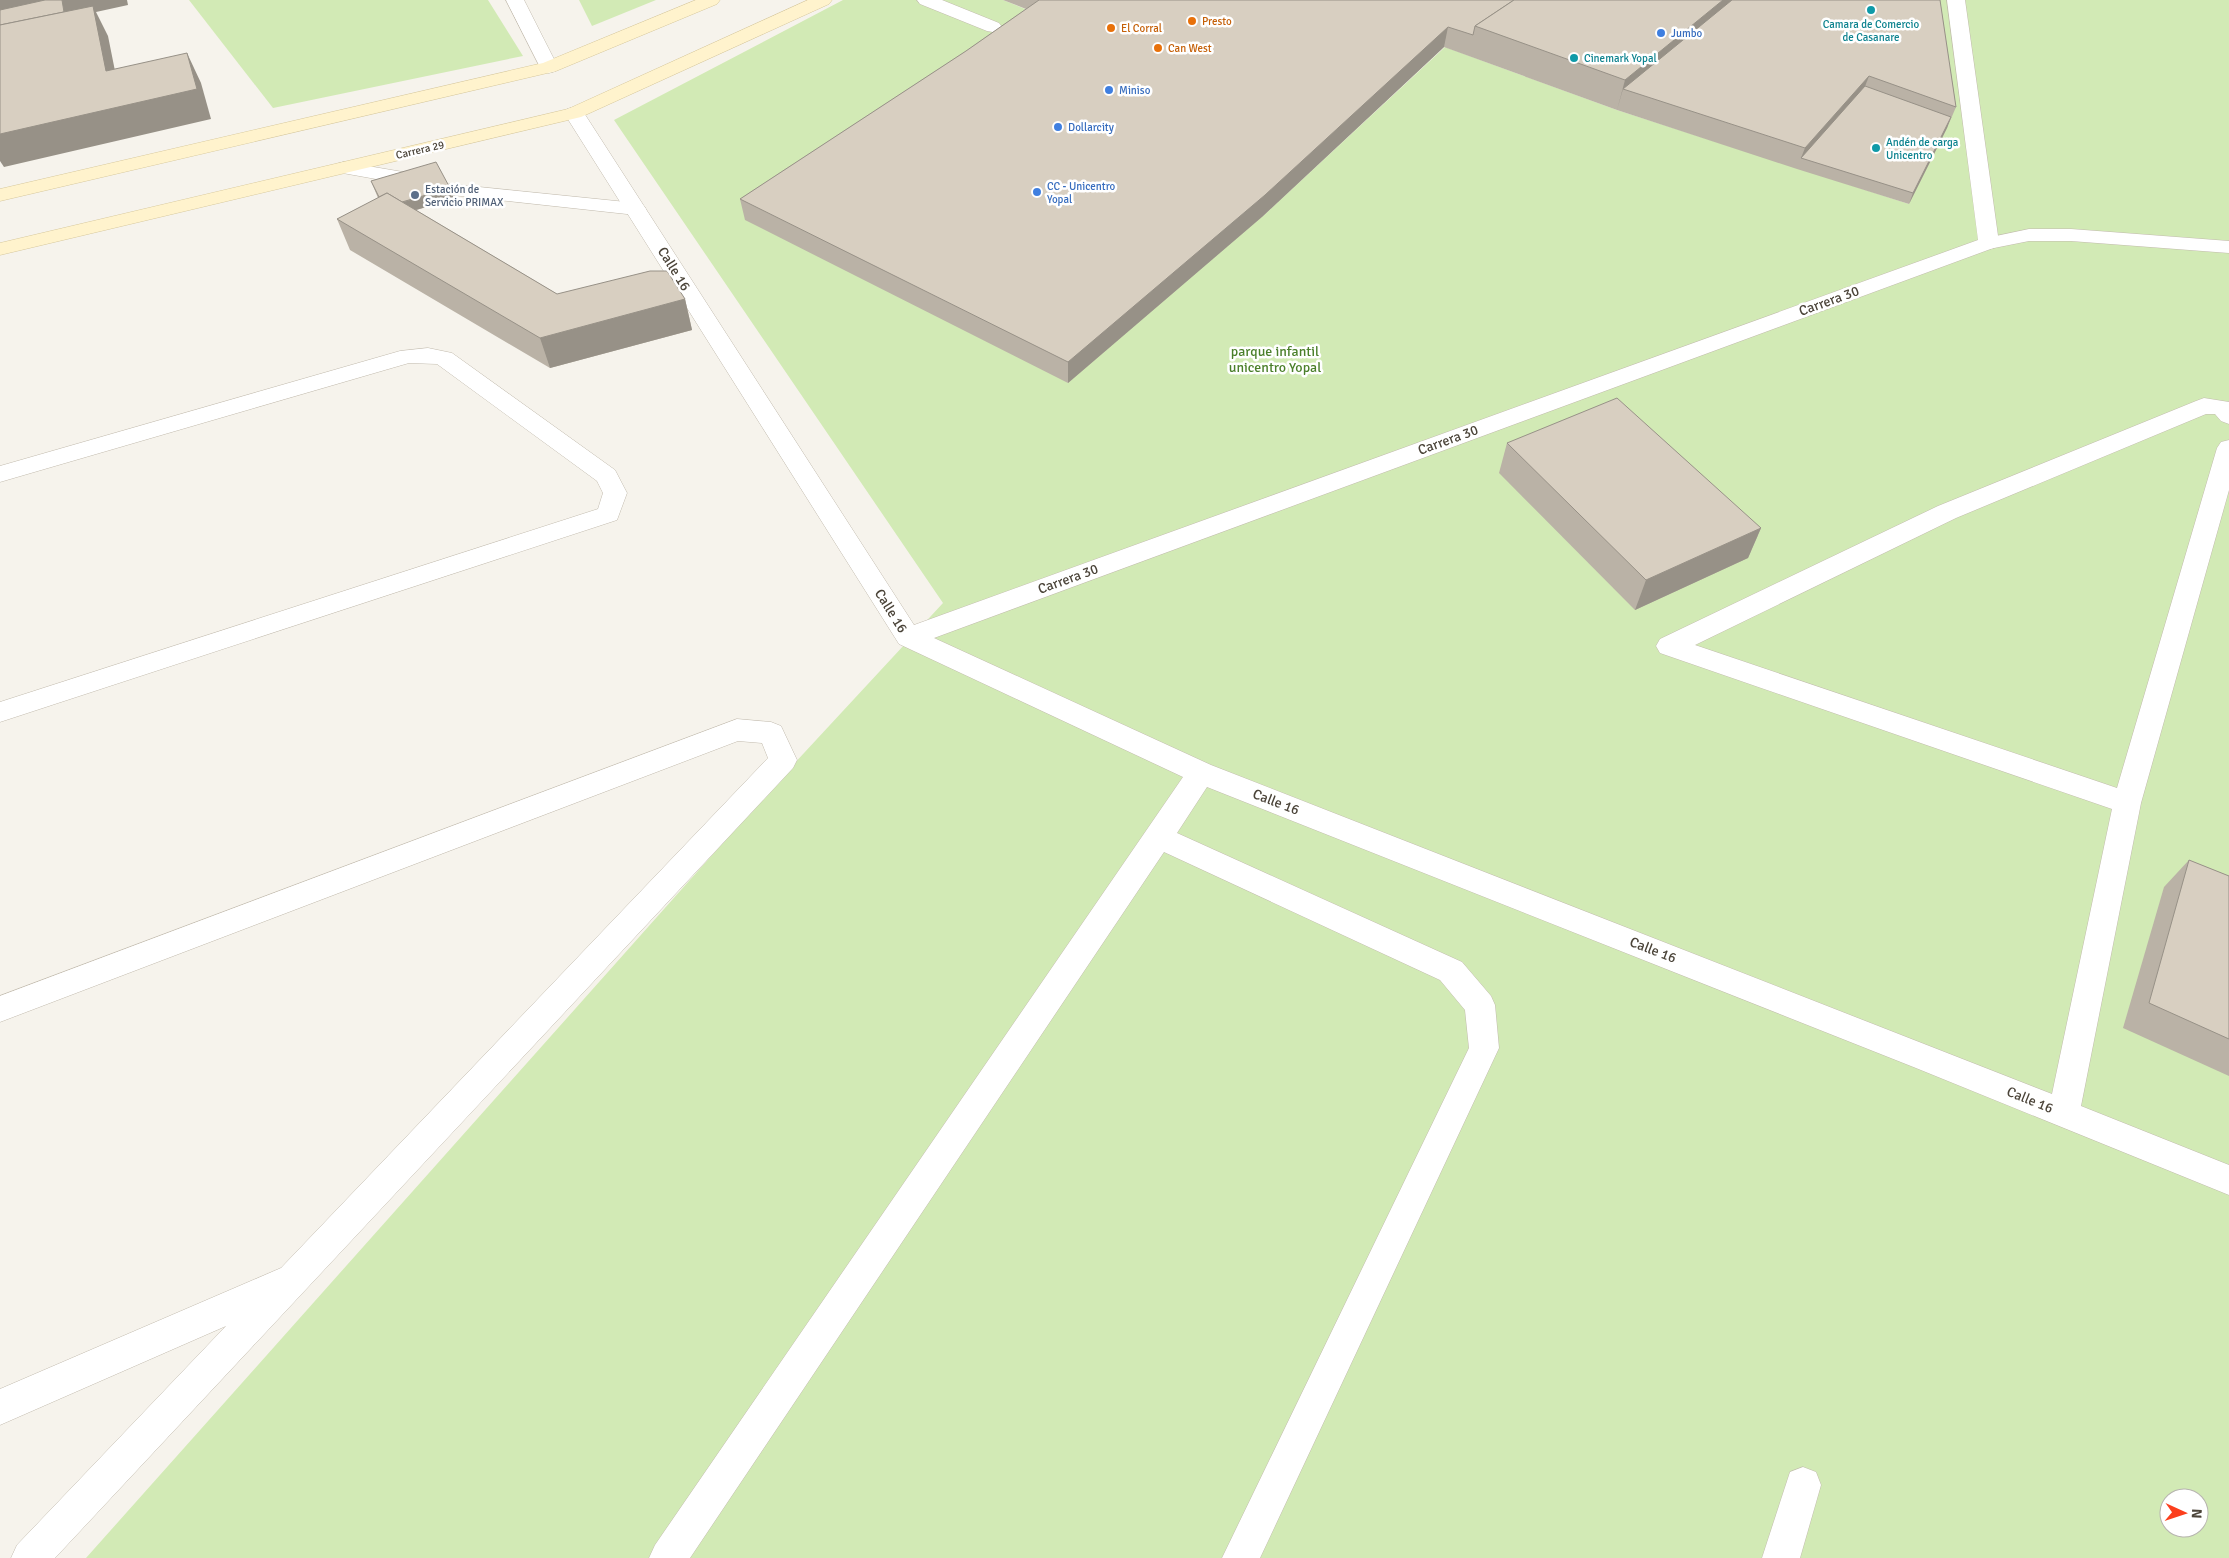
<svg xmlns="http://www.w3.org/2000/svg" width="2229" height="1558" viewBox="0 0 2229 1558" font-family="Signika,sans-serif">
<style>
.green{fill:#d2eab5;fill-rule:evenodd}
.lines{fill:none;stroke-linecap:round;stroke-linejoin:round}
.lane-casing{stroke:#c2bbae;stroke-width:1}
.street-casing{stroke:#c2bbae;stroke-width:1}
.secondary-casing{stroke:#d6c79b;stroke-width:1}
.lane{fill:#fff;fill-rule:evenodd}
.street{fill:#fff;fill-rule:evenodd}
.secondary{fill:#fff3cd;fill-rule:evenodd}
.wall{fill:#bab2a6}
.shaded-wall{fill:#979187}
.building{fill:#d8cfc1;stroke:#979187}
.culture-dot{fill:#0f9aa8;stroke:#fff;stroke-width:2}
.food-dot{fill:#e8710a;stroke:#fff;stroke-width:2}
.shop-dot{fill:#3f7fe0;stroke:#fff;stroke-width:2}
.service-dot{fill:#5c6f8a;stroke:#fff;stroke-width:2}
.labels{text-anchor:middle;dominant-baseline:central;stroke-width:5;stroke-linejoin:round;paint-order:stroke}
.far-food-label{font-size:11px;fill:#c56008;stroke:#fff;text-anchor:start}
.far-culture-label{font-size:11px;fill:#0d838f;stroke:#fff;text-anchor:start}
.far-shop-label{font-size:11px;fill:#366cbe;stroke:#fff;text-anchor:start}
.far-street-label{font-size:11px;fill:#4b4439;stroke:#fff}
.far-service-label{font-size:11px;fill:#4e5e75;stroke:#fff;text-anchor:start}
.street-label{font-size:14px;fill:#4b4439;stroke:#fff}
.park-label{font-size:14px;fill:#4a7f2a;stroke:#fff}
</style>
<rect width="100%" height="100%" fill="#f6f3ec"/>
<g class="green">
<polygon points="189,0 488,0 523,56 273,108"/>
<polygon points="579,0 656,0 592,26"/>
<path d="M843,0H1003L1045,17L1263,216L1445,47L1617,110L1909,204L1929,0H2229V1558H86L779,780L943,603L614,120ZM2169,1498H2199V1528H2169Z"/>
</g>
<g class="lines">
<g class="lane-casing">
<g id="lane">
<polygon points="917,0 942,0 999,23 1002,27 999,31 993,32 987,31 920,4"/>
<polygon points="344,162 415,174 422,176 425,180 422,184 415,186 337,172 334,168 337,164"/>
<polygon points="450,184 636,203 643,205 646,209 643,213 636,215 443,194 440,190 443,186"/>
<polygon points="2029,229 2071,229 2229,241 2229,253 2071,241 2029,241 1989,249 1982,247 1979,243 1982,239"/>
</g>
</g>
<g class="street-casing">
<g id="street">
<polygon points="506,0 524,0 558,67 556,71 549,73 542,71"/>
<polygon points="1947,0 1965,0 1999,243 1996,247 934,638 1211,765 2052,1094 2112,809 1660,653 1656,646 1660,639 1938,506 2196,401 2204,398 2229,402 2229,424 2221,421 2215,414 2206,414 1956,518 1695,645 2117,788 2217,448 2221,442 2229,440 2229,490 2141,803 2081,1106 2229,1165 2229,1195 1916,1068 1207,787 1177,833 1462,962 1491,996 1495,1005 1499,1048 1260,1558 1222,1558 1469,1048 1465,1010 1440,980 1164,852 690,1558 649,1558 655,1545 1183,777 899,644 564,113 567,109 574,107 581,109 584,113 914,625 1978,240"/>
<polygon points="428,348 452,353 615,470 627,493 617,520 0,722 0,702 598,509 603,493 597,481 437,364 409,363 0,482 0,466 400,351"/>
<polygon points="737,719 771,722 781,726 797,760 793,768 55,1558 11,1558 17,1545 226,1326 0,1425 0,1389 281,1268 768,758 762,743 738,741 0,1022 0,996"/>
<polygon points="1803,1467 1816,1472 1821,1485 1800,1558 1762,1558 1790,1472"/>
</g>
</g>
<g class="secondary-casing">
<g id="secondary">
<polygon points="696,0 720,0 717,4 556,71 0,201 0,189 543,63"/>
<polygon points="808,0 832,0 829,4 581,117 0,255 0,243 568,109"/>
</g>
</g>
<use href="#lane" class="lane"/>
<use href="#street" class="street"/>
<use href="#secondary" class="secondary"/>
</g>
<g class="wall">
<polygon points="1003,0 1940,0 1956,107 1947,128 1909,204 1797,169 1617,110 1444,47 1263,216 1068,383 745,220 740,199 966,51 1026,9"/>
<polygon points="371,181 450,188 454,199 416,210 557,294 685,299 692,330 550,368 350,250 337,219 378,198"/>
<polygon points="1507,443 1761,528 1748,558 1635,610 1499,473"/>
<polygon points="2189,860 2229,876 2229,1076 2123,1028 2164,887"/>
</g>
<g class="shaded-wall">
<polygon points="0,0 127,0 128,5 96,12 108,36 121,101 0,33"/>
<polygon points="1723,0 1750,0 1623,89 1617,110 1625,80"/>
<polygon points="1448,27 1444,47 1263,216 1068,383 1068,362"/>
<polygon points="187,53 201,83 211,119 4,167 0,161 0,134"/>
<polygon points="1869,76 1861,97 1801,158 1805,148"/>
<polygon points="1951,117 1947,128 1909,204 1913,193"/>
<polygon points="450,188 454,199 388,218 384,208"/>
<polygon points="685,299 692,330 550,368 540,338"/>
<polygon points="1761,528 1748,558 1635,610 1646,580"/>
</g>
<g class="building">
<polygon points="45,0 62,0 64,12 0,25 0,10"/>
<polygon points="1039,0 1514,0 1475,26 1473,35 1448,27 1265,195 1068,362 740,199 966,51"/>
<polygon points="1514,0 1723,0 1625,80 1475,26"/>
<polygon points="1732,0 1940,0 1956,107 1869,76 1805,148 1623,89"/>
<polygon points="93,6 106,71 187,53 197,89 0,134 0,25"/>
<polygon points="1865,86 1951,117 1913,193 1801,158"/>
<polygon points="436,162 450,188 402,202 387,193 379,197 371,181"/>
<polygon points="387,193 557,294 650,271 667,271 685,299 540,338 337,219"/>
<polygon points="1617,398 1761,528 1646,580 1507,443"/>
<polygon points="2189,860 2229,876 2229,1039 2149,1003"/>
</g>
<g class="culture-dot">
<circle cx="1871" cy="10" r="5"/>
<circle cx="1574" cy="58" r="5"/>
<circle cx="1876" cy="148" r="5"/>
</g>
<g class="food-dot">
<circle cx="1192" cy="21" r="5"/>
<circle cx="1111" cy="28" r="5"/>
<circle cx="1158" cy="48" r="5"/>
</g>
<g class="shop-dot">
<circle cx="1661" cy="33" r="5"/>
<circle cx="1109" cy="90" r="5"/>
<circle cx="1058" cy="127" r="5"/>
<circle cx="1037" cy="192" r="5"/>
</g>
<circle class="service-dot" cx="415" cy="195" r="5"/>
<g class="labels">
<g class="far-food-label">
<text x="1202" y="21">Presto</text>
<text x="1121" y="28">El Corral</text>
<text x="1168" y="48">Can West</text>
</g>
<g class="far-culture-label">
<text x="1871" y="24" text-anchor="middle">Camara de Comercio<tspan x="1871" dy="13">de Casanare</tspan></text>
<text x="1584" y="58">Cinemark Yopal</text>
<text x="1886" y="142">Andén de carga<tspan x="1886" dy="13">Unicentro</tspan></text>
</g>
<g class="far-shop-label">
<text x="1671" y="33">Jumbo</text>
<text x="1119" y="90">Miniso</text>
<text x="1068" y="127">Dollarcity</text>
<text x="1047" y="186">CC - Unicentro<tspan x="1047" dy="13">Yopal</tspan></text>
</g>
<g class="far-street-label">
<text transform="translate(420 150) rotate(-13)">Carrera 29</text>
</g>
<g class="far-service-label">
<text x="425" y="189">Estación de<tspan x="425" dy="13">Servicio PRIMAX</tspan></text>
</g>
<g class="street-label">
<text transform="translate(674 269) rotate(58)">Calle 16</text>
<text transform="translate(1829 301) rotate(-20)">Carrera 30</text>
<text transform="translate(1448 440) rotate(-20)">Carrera 30</text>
<text transform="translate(1068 579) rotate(-20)">Carrera 30</text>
<text transform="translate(891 611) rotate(58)">Calle 16</text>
<text transform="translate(1276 802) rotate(21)">Calle 16</text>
<text transform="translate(1653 950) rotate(21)">Calle 16</text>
<text transform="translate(2030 1100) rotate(22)">Calle 16</text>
</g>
<g class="park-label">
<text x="1275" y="351">parque infantil<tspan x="1275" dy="16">unicentro Yopal</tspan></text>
</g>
</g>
<g transform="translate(2184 1513) rotate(93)"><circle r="24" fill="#ffffff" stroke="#b7b4b0"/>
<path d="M0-4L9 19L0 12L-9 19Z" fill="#fc3f1d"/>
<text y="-8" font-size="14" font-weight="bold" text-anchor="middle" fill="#4b4439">N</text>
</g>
</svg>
